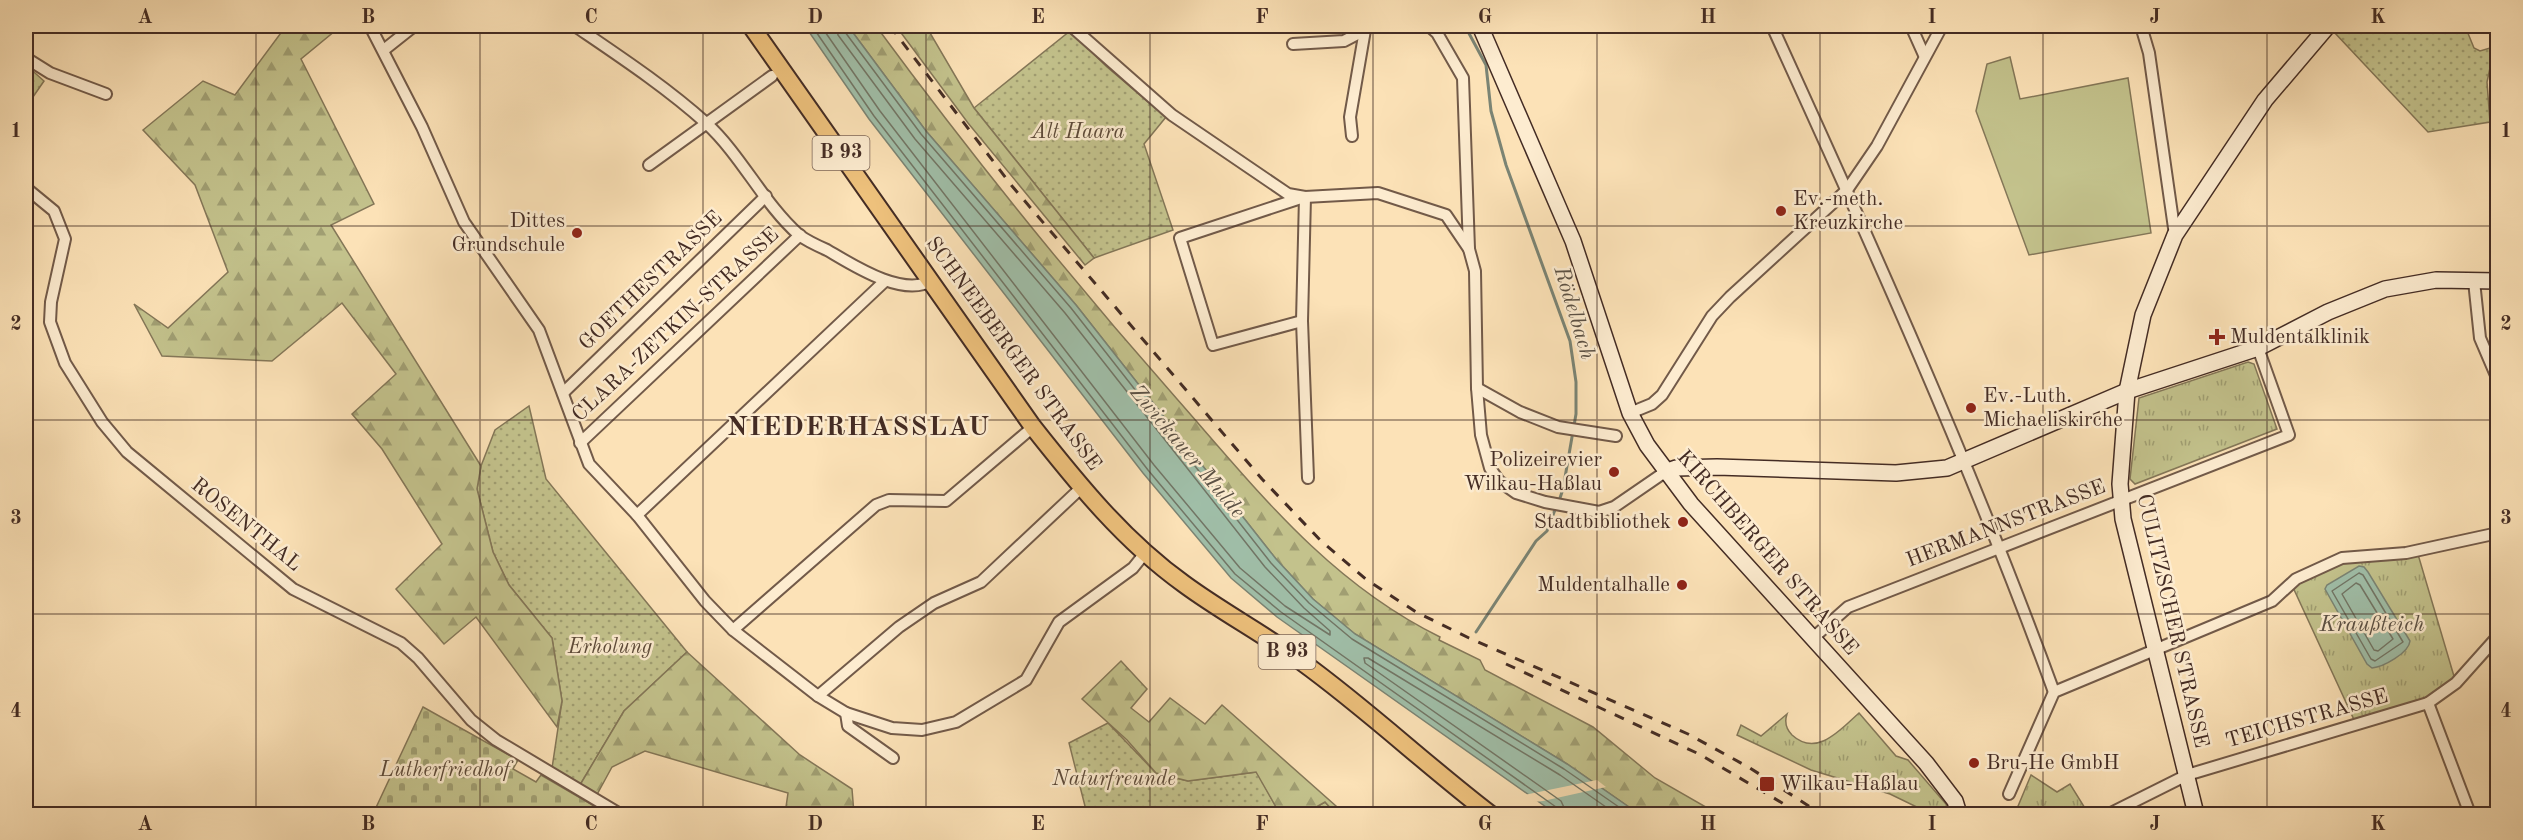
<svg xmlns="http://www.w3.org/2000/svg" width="2523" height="840" viewBox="0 0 2523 840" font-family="'Old Standard TT',serif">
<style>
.grass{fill:url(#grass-dots);stroke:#847758;stroke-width:1.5}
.forest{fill:url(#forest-firs);stroke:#847758;stroke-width:1.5}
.cemetery{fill:url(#cemetery-stones);stroke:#847758;stroke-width:1.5}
.park{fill:url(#park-tufts);stroke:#847758;stroke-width:1.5}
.pitch{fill:#c3c28c;stroke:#847758;stroke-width:1.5}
.water{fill:#a0bfa9;stroke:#7b8474;stroke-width:1.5}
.pier{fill:#fce2b7}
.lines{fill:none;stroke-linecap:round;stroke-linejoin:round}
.shore{stroke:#727666;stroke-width:1.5}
.stream{stroke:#7b8474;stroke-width:3}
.street-casing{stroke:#725a49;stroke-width:14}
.secondary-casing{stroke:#442c24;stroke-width:18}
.primary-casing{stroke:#442c24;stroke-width:20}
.street{stroke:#fdecd0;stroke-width:10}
.secondary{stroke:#fdecd0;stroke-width:15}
.primary{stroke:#eec17c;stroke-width:16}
.rail{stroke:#442c24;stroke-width:3;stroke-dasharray:10 10;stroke-linecap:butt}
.grid{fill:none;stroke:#442c24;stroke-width:1.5;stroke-opacity:0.55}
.poi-dot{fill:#8f2418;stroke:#fdecd0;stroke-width:2}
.labels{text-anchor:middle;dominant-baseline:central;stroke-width:5;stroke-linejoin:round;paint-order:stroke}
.shield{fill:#fdecd0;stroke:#7c6658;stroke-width:1.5}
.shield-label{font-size:20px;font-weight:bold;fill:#442c24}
.park-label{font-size:21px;font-style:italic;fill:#5d4a39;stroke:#fdecd0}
.poi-label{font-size:21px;fill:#442c24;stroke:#fdecd0;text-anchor:start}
.street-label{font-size:21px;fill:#442c24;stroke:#fdecd0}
.water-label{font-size:22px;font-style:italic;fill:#5b5145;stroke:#fdecd0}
.district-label{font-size:27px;font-weight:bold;letter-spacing:1.5px;fill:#442c24;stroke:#fdecd0}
.neatline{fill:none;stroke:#442c24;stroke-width:2}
.grid-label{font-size:20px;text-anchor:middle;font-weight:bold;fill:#442c24}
</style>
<defs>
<pattern id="grass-dots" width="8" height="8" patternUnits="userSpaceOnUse" patternTransform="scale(1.5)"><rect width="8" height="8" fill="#c3c28c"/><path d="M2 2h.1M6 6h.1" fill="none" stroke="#a09e72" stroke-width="1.8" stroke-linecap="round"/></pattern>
<pattern id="forest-firs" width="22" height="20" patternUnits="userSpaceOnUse" patternTransform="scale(1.5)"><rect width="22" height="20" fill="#c3c28c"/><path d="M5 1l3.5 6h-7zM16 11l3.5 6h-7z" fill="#a09e72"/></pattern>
<pattern id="cemetery-stones" width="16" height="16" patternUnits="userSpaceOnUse" patternTransform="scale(1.5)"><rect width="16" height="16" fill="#c3c28c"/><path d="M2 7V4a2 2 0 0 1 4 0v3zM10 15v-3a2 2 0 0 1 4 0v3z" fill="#a09e72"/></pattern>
<pattern id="park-tufts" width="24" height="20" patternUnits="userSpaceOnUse" patternTransform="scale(1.5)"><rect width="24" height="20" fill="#c3c28c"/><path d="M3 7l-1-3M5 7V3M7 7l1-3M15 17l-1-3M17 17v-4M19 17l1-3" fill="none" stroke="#a09e72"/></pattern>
</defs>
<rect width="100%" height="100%" fill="#fce2b7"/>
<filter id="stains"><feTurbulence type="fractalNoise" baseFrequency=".00333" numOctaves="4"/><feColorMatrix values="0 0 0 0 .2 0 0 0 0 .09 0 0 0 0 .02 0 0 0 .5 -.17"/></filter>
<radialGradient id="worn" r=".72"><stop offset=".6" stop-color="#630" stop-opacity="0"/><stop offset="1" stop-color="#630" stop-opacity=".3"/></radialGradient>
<g class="grass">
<polygon points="2336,26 2465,26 2474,48 2480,51 2497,46 2497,61 2491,63 2487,82 2490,122 2428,132 2334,32"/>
<polygon points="1070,31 1107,67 1166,117 1144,144 1173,230 1094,258 974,108"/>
<polygon points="26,65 44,81 26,107"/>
<polygon points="529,406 546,479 687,652 624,711 577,790 551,775 562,701 552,638 509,585 493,552 477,489 481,466 495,430"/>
<polygon points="1108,723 1156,773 1188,781 1257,772 1280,814 1087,814 1069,743"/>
<polygon points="1325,802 1336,814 1304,814"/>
</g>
<g class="forest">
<polygon points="286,26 341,26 301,59 374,204 331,225 481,466 477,489 493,552 509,585 552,638 562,701 557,727 476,617 444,644 396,589 442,544 382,449 352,414 396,374 342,303 272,361 162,356 134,304 168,328 228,272 195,185 143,130 203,81 235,95"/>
<path d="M848,26H876C971,155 1071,279 1177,399C1257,490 1328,582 1440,637L1439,640L1480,660L1485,670L1593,727L1655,778L1718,814H1639L1567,764L1355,634L1313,599L1276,559L1076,305L926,131Z"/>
<polygon points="896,26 926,26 974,108 1094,258 1085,265 968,123"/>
<polygon points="687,652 800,755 852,789 854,814 785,814 788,793 645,751 612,767 594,800 577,790 624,711"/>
<polygon points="1121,661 1147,689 1131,708 1149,722 1170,698 1205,724 1222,705 1345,814 1336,814 1325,802 1304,814 1280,814 1256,772 1188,781 1156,773 1127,740 1082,699"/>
</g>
<polygon class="cemetery" points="423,707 518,760 513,769 536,782 541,775 608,814 373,814"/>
<g class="park">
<polygon points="2248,362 2254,364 2277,429 2135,484 2130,479 2139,398"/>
<polygon points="2417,551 2456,683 2437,698 2356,724 2291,583 2334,561"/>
<path d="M1859,713L1896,756L1908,760L1946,804L1949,814H1931L1890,794L1811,770L1737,735L1741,725L1761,736L1787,714C1784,723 1786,729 1792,735C1817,758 1841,729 1859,713Z"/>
<polygon points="2031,775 2057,792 2070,784 2088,813 2021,814 2016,811"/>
</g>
<polygon class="pitch" points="2010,57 2020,99 2128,78 2151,233 2029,255 1976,111 1987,64"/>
<g class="water">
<polygon points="805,26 848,26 926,131 1076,305 1276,559 1313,599 1355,634 1567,764 1639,814 1556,814 1277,617 1231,578 1143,473 869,119"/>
<path d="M2359,566L2364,567L2368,572L2410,641C2409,653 2383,667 2372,668L2367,664L2325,589L2327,585Z"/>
</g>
<polygon class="pier" points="1597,780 1606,787 1543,801 1534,802 1524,795"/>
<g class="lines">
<g class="shore">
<polyline points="812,26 874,116 1148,470 1235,574 1281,612 1556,807 1559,814"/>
<polyline points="821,26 880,111 1154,465 1240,568 1285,606 1330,635 1330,631 1304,608 1265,567 1065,313 915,139 838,35 836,26"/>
<polyline points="843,26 845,32 921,134 1071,308 1271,563 1309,603 1352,639 1564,769 1629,814"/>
<polygon points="2359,573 2363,575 2403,642 2375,661 2371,659 2332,591"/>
<polygon points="2356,583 2360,585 2393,639 2378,651 2374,650 2342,594"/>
<polyline points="1567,814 1561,801 1365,663 1364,658 1368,658 1560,775 1616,814"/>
</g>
<g class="stream">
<polyline points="1465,26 1486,65 1491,111 1506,165 1570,341 1576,382 1576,414 1563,489 1559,501"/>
<polyline points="1476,632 1536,541 1547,531 1556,507"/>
</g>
<g class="street-casing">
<g id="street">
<polyline points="370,26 422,127 464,222 539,330 589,464 637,515 705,601 733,630 818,696 846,713 892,728 922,730 956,722 1026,680 1059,622 1133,568 1145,553"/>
<path d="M575,26C619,56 666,87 706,123C742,156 763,203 799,235C807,241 818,246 827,250C851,264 904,299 932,280"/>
<polyline points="1071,26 1172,115 1288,194 1305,197 1378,193 1446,215 1469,249 1475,271 1477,388 1481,435 1490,468 1499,481 1516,493 1545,502 1599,512 1614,507 1665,472"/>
<polyline points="1429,26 1437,33 1463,78 1469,249"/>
<path d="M1772,26C1872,245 1971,465 2054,692"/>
<polyline points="1911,26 1924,55"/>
<polyline points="2141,26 2149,53 2175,235"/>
<polyline points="1293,44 1344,41 1365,30"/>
<polyline points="385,49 414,26"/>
<polyline points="26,58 50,73 106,94"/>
<polyline points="1352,136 1350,117 1365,30 1368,26"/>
<polyline points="649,165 772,76"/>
<polyline points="26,188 54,211 65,239 51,302 50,322 65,363 102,422 127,452 293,589 401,643 418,658 471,720 496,740 620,814"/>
<polyline points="1305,197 1302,321 1308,478"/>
<polyline points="2474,281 2480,338 2498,380"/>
<polyline points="1302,321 1213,345 1180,238 1304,197"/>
<polyline points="1477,388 1520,412 1558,427 1616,436"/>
<polyline points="563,393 766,196"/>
<polyline points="1630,413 1652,404 1662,395 1712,316 1730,297 1847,190 1877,146 1942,26"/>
<polyline points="580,443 800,235"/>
<polyline points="637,515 885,281"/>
<polyline points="733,630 876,505 889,500 946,501 1033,427"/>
<polyline points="1813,638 1848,607 2289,435 2258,348"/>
<polyline points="818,696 899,627 934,603 981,582 1081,488"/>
<polyline points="2428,703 2470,814"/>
<polyline points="846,713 848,726 893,758"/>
<polyline points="2009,794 2054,692 2272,601 2296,579 2342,558 2406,553 2498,533"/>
<polyline points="2109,814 2187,775 2428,703 2456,683 2498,636"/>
</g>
</g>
<g class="secondary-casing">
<g id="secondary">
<polyline points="1480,26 1573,241 1630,413 1647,445 1691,504 1926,763 1955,801 1959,814"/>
<polyline points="1665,472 1676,468 1717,467 1896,473 1947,468 2127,391 2258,348 2328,312 2385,289 2436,280 2498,281"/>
<polyline points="2196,814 2123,519 2120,484 2127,391 2143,315 2175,235 2265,100 2328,26"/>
</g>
</g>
<g class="primary-casing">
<path id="primary" d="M751,26L1033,427C1078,484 1124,541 1184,584C1222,612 1264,634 1302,662C1367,709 1426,765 1490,814"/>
</g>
<use href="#street" class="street"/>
<use href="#secondary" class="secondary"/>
<use href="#primary" class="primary"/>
<g class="rail">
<polyline points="890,26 1012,186 1262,479 1321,541 1367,580 1416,612 1469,638 1688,734 1750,768 1821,814"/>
<polyline points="1506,664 1699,754 1801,814"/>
</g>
</g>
<path class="grid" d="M256,26V814M480,26V814M703,26V814M926,26V814M1150,26V814M1373,26V814M1597,26V814M1820,26V814M2043,26V814M2267,26V814M26,226H2498M26,420H2498M26,614H2498"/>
<g class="poi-dot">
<circle cx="1781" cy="211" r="6"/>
<circle cx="577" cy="233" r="6"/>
<path d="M2214 328h6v6h6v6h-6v6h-6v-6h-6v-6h6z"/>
<circle cx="1971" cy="408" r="6"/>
<circle cx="1614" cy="472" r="6"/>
<circle cx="1683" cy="522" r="6"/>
<circle cx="1682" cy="585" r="6"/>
<circle cx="1974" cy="763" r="6"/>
<rect x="1759" y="776" width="16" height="16" rx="3"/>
</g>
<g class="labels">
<g class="shield">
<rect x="812.5" y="136" width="57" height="34" rx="4.5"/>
<rect x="1258.5" y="635" width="57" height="34" rx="4.5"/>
</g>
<g class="shield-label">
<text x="841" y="153">B 93</text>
<text x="1287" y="652">B 93</text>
</g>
<g class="park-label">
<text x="1078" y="132">Alt Haara</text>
<text x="610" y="647">Erholung</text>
<text x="445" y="770">Lutherfriedhof</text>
<text x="1114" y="779">Naturfreunde</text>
</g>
<g class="poi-label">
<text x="1793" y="199">Ev.-meth.<tspan x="1793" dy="24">Kreuzkirche</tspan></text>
<text x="565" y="221" text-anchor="end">Dittes<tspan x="565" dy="24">Grundschule</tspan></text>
<text x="2230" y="337">Muldentalklinik</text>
<text x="1983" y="396">Ev.-Luth.<tspan x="1983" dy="24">Michaeliskirche</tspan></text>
<text x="1602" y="460" text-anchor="end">Polizeirevier<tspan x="1602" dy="24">Wilkau-Haßlau</tspan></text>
<text x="1671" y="522" text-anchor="end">Stadtbibliothek</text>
<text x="1670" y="585" text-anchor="end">Muldentalhalle</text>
<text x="1986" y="763">Bru-He GmbH</text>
<text x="1780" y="784">Wilkau-Haßlau</text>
</g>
<g class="street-label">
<text transform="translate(651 281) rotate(-44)">GOETHESTRASSE</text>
<text transform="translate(676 325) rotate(-43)">CLARA-ZETKIN-STRASSE</text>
<text transform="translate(1013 354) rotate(54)">SCHNEEBERGER STRASSE</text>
<text transform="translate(2006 524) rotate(-21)">HERMANNSTRASSE</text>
<text transform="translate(246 525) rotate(39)">ROSENTHAL</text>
<text transform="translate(1767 553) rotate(49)">KIRCHBERGER STRASSE</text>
<text transform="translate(2172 621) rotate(77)">CULITZSCHER STRASSE</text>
<text transform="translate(2307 719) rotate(-16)">TEICHSTRASSE</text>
</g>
<g class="water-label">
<text transform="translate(1574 313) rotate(73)">Rödelbach</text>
<text transform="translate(1187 452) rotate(50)">Zwickauer Mulde</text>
<text x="2372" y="625">Kraußteich</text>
</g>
<g class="district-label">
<text x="859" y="427">NIEDERHASSLAU</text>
</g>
</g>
<rect width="2523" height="840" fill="none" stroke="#fce2b7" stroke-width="66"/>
<rect x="33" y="33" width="2457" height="774" class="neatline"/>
<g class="grid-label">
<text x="145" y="23">A</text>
<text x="368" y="23">B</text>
<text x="591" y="23">C</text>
<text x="815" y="23">D</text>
<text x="1038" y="23">E</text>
<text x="1262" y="23">F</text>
<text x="1485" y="23">G</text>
<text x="1708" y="23">H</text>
<text x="1932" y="23">I</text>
<text x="2155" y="23">J</text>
<text x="2378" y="23">K</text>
<text x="16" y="137">1</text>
<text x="2506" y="137">1</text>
<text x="16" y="330">2</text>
<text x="2506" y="330">2</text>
<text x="16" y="524">3</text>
<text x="2506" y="524">3</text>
<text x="16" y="717">4</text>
<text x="2506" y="717">4</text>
<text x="145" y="830">A</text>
<text x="368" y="830">B</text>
<text x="591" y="830">C</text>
<text x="815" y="830">D</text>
<text x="1038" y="830">E</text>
<text x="1262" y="830">F</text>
<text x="1485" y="830">G</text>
<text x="1708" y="830">H</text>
<text x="1932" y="830">I</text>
<text x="2155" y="830">J</text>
<text x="2378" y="830">K</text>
</g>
<rect width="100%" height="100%" filter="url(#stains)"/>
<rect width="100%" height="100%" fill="url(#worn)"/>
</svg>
